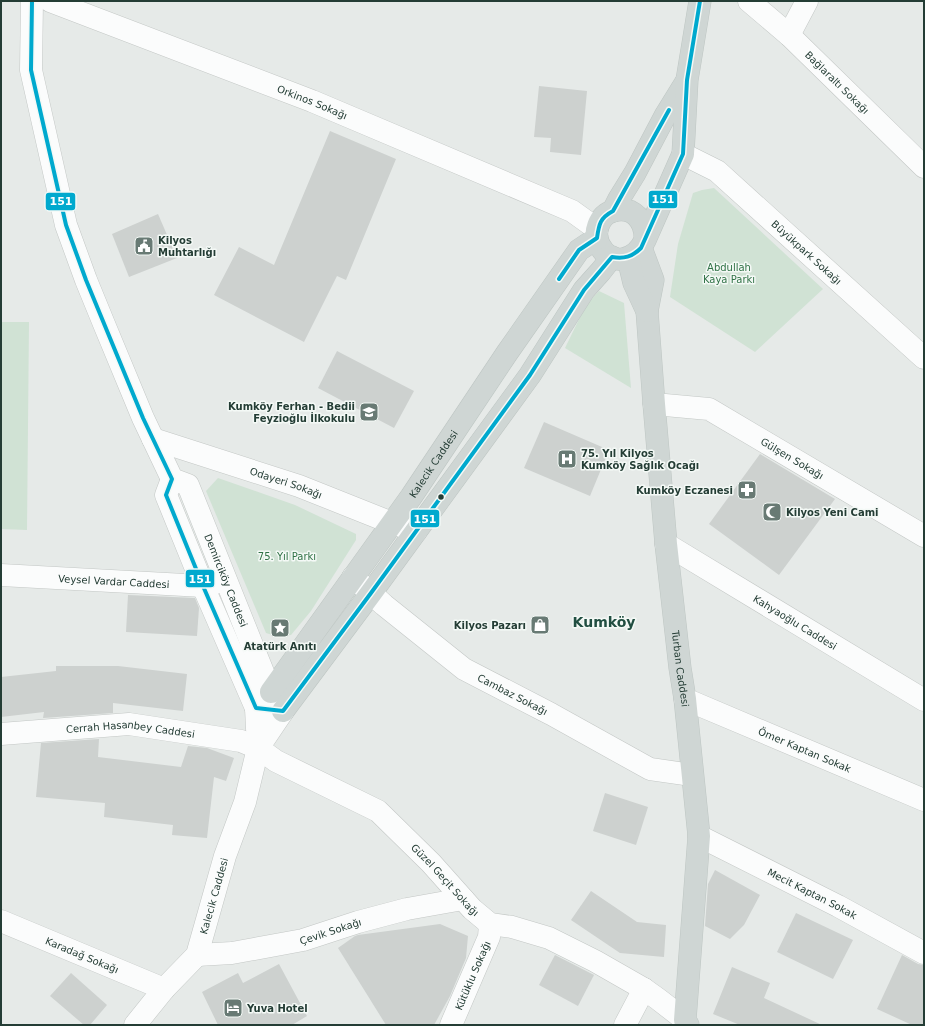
<svg xmlns="http://www.w3.org/2000/svg" width="925" height="1026" viewBox="0 0 925 1026" font-family="'DejaVu Sans',sans-serif">
<style>
.green{fill:#d0e2d4}
.building{fill:#cdd1cf}
.lines{fill:none;stroke-linecap:round;stroke-linejoin:round}
.minor-casing{stroke:#c3c7c5;stroke-width:23}
.major-casing{stroke:#bec6c3;stroke-width:23}
.minor{stroke:#fbfcfc;stroke-width:22}
.major{stroke:#cfd6d4;stroke-width:22}
.bus-1-casing{stroke:#f4f9f6;stroke-width:7}
.bus-1{stroke:#00a9ce;stroke-width:4}
.bus-dot{fill:#243d35;stroke:#f4f9f6;stroke-width:1.5}
.labels{text-anchor:middle;dominant-baseline:central;stroke-width:3;stroke-linejoin:round;paint-order:stroke}
.street-label{font-size:10px;fill:#243d35;stroke:#f4f9f6}
.poi-label{font-size:10px;font-weight:bold;fill:#243d35;stroke:#f4f9f6;text-anchor:start}
.park-label{font-size:10px;fill:#307246;stroke:#f4f9f6}
.district-label{font-size:14px;font-weight:bold;fill:#214e41;stroke:#f4f9f6}
.line-badge{stroke:#f4f9f6;stroke-width:1.5}
.badge-label{font-size:11px;text-anchor:middle;font-weight:bold;fill:#fff}
</style>
<rect width="100%" height="100%" fill="#e6eae8"/>
<g class="green">
<polygon points="714,188 823,289 755,352 670,297 678,244 693,193 702,190"/>
<polygon points="599,291 624,303 631,388 565,348 586,305"/>
<polygon points="1,322 29,322 27,530 1,529"/>
<polygon points="218,478 295,505 356,534 356,540 311,611 291,635 276,636 266,633 206,491"/>
</g>
<g class="building">
<polygon points="539,86 587,91 581,155 550,152 551,138 534,137"/>
<polygon points="330,131 396,159 346,280 337,276 304,342 214,295 239,247 274,265"/>
<polygon points="158,214 177,258 129,277 112,234"/>
<polygon points="337,351 414,391 394,428 318,388"/>
<polygon points="544,422 609,450 590,496 524,468"/>
<polygon points="760,454 835,499 779,575 709,524"/>
<polygon points="128,595 195,598 199,608 197,636 126,632"/>
<polygon points="56,666 118,666 187,674 183,711 113,703 113,713 43,718 44,712 1,717 1,677 56,671"/>
<polygon points="99,739 98,757 181,767 188,746 207,748 234,758 226,781 214,777 207,838 172,835 173,825 104,817 105,803 36,797 41,743"/>
<polygon points="605,793 648,807 636,845 593,831"/>
<polygon points="715,870 760,895 744,925 730,939 705,926 708,884"/>
<polygon points="591,891 637,922 666,925 664,957 620,953 571,920"/>
<polygon points="796,913 853,940 833,979 777,952"/>
<polygon points="440,924 468,936 466,958 450,996 434,1025 386,1025 338,948 355,936 358,935"/>
<polygon points="555,955 594,975 578,1006 539,985"/>
<polygon points="902,955 918,964 924,965 924,1025 912,1025 877,1009"/>
<polygon points="279,964 307,1016 292,1025 218,1025 202,992 238,973 243,983"/>
<polygon points="732,967 770,983 764,998 822,1025 740,1025 713,1014"/>
<polygon points="71,973 107,1005 90,1025 84,1025 50,996"/>
</g>
<g class="lines">
<g class="minor-casing">
<g id="minor">
<path id="s1" d="M32,1L31,70L66,225L86,280L104,324L143,418L172,479L188,485L271,692L283,711L258,748"/>
<path id="s2" d="M50,1L312,101L572,211L597,229"/>
<path id="s3" d="M749,1L789,35L924,167"/>
<polyline points="789,35 807,1"/>
<path id="s4" d="M683,154L717,171L924,358"/>
<path id="s5" d="M654,404L709,409L924,536"/>
<path id="s6" d="M153,439L299,486L392,523L416,531"/>
<polyline points="172,479 166,495 203,586 256,708 269,709"/>
<path id="s7" d="M666,544L924,700"/>
<path id="s8" d="M1,575L203,586L215,583"/>
<path id="s9" d="M353,577L384,605L464,669L551,714L650,769L692,775"/>
<path id="s10" d="M685,699L924,800"/>
<path id="s11" d="M1,734L129,724L241,741L258,748L276,761L378,811L431,863L472,909L490,924L512,927L549,938L595,961L644,989L658,999L685,1020"/>
<path id="s12" d="M699,836L838,906L924,953"/>
<path id="s13" d="M1,921L164,989"/>
<path id="s14" d="M197,955L232,953L303,940L358,922L407,909L463,899"/>
<path id="s15" d="M135,1025L164,989L197,955L225,856L245,802L258,748L256,708L271,692"/>
<path id="s16" d="M451,1025L489,937L490,924"/>
<polyline points="625,1025 644,989"/>
</g>
</g>
<g class="major-casing">
<g id="major">
<polyline points="613,211 619,199 635,173 665,116 686,82"/>
<path d="M645,240C646,222 634,205 613,211C599,215 592,234 600,246C612,268 636,260 645,240L683,154L687,80L700,1"/>
<path id="s17" d="M641,248L653,280L647,311L654,404L666,544L680,668L685,699L699,836L685,1020L688,1025"/>
<polyline points="628,258 634,283 647,311"/>
<path id="s18" d="M271,692L411,497L507,353L579,250L597,238"/>
<polyline points="283,711 371,593 530,375 584,290 601,271 612,257"/>
</g>
</g>
<use href="#minor" class="minor"/>
<use href="#major" class="major"/>
<g class="bus-1-casing">
<g id="bus-1">
<path d="M32,1L31,70L66,225L86,280L143,418L172,479L166,495L203,586L256,708L283,711L371,593L530,375L584,290L612,257C624,259 632,257 641,248L683,154L687,80L700,1"/>
<path d="M559,279L579,250L597,238C599,224 600,218 613,211L669,110"/>
</g>
</g>
<use href="#bus-1" class="bus-1"/>
</g>
<defs>
<g id="civic-square" transform="scale(1)"><rect x="-9" y="-9" width="18" height="18" rx="4" fill="#687a74" stroke="#f4f9f6"/><path d="M-.6-6.5H3V-4.5H.6V-3L4-1V1h2V6H-6V1h2V-1L-.6-3ZM-1.2 2.5V6h2.4V2.5Z" fill="#fff"/></g>
<g id="school-square" transform="scale(1)"><rect x="-9" y="-9" width="18" height="18" rx="4" fill="#687a74" stroke="#f4f9f6"/><path d="M0-5L7-2L0 1L-7-2ZM-4 1L0 2.5L4 1V4Q0 6-4 4Z" fill="#fff"/></g>
<g id="hospital-square" transform="scale(1)"><rect x="-9" y="-9" width="18" height="18" rx="4" fill="#687a74" stroke="#f4f9f6"/><path d="M-5-5h3v3.5h4V-5h3V5h-3V1.5h-4V5h-3Z" fill="#fff"/></g>
<g id="pharmacy-square" transform="scale(1)"><rect x="-9" y="-9" width="18" height="18" rx="4" fill="#687a74" stroke="#f4f9f6"/><path d="M-2-6h4v4h4v4h-4v4h-4v-4h-4v-4h4Z" fill="#fff"/></g>
<g id="mosque-square" transform="scale(1)"><rect x="-9" y="-9" width="18" height="18" rx="4" fill="#687a74" stroke="#f4f9f6"/><path d="M3.5-4.9A6 6 0 1 0 3.5 4.9A5 5 0 1 1 3.5-4.9Z" fill="#fff"/></g>
<g id="shop-square" transform="scale(1)"><rect x="-9" y="-9" width="18" height="18" rx="4" fill="#687a74" stroke="#f4f9f6"/><path d="M-5-2.5h2.3a2.7 3.5 0 0 1 5.4 0H5L5.5 6h-11ZM-1.5-2.5h3a1.5 2.3 0 0 0-3 0Z" fill="#fff"/></g>
<g id="sight-square" transform="scale(1)"><rect x="-9" y="-9" width="18" height="18" rx="4" fill="#687a74" stroke="#f4f9f6"/><path d="M0-6L1.8-2.2L6-1.7L2.9 1.2L3.7 5.4L0 3.3L-3.7 5.4L-2.9 1.2L-6-1.7L-1.8-2.2Z" fill="#fff"/></g>
<g id="hotel-square" transform="scale(1)"><rect x="-9" y="-9" width="18" height="18" rx="4" fill="#687a74" stroke="#f4f9f6"/><path d="M-6-4.5h1.5V1H6V5H4.5V3h-9V5H-6ZM-4 0a1.8 1.8 0 1 1 3.6 0ZM.5 0V-2.5h3Q6-2.5 6 0Z" fill="#fff"/></g>
</defs>
<g fill-rule="evenodd">
<use href="#civic-square" x="144" y="246"/>
<use href="#school-square" x="369" y="412"/>
<use href="#hospital-square" x="567" y="459"/>
<use href="#pharmacy-square" x="747" y="490"/>
<use href="#mosque-square" x="772" y="512"/>
<use href="#shop-square" x="540" y="625"/>
<use href="#sight-square" x="280" y="628"/>
<use href="#hotel-square" x="233" y="1008"/>
</g>
<circle class="bus-dot" cx="441" cy="497" r="3.5"/>
<g class="labels">
<g class="street-label">
<text stroke="none"><textPath href="#s3" startOffset="120">Bağlaraltı Sokağı</textPath></text>
<text stroke="none"><textPath href="#s2" startOffset="281">Orkinos Sokağı</textPath></text>
<text stroke="none"><textPath href="#s4" startOffset="159">Büyükpark Sokağı</textPath></text>
<text stroke="none"><textPath href="#s5" startOffset="152">Gülşen Sokağı</textPath></text>
<text stroke="none"><textPath href="#s18" startOffset="280">Kalecik Caddesi</textPath></text>
<text stroke="none"><textPath href="#s6" startOffset="140">Odayeri Sokağı</textPath></text>
<text stroke="none"><textPath href="#s8" startOffset="113">Veysel Vardar Caddesi</textPath></text>
<text stroke="none"><textPath href="#s1" startOffset="623">Demirciköy Caddesi</textPath></text>
<text stroke="none"><textPath href="#s7" startOffset="151">Kahyaoğlu Caddesi</textPath></text>
<text stroke="none"><textPath href="#s17" startOffset="425">Turban Caddesi</textPath></text>
<text stroke="none"><textPath href="#s9" startOffset="199">Cambaz Sokağı</textPath></text>
<text stroke="none"><textPath href="#s11" startOffset="130">Cerrah Hasanbey Caddesi</textPath></text>
<text stroke="none"><textPath href="#s10" startOffset="130">Ömer Kaptan Sokak</textPath></text>
<text stroke="none"><textPath href="#s11" startOffset="492">Güzel Geçit Sokağı</textPath></text>
<text stroke="none"><textPath href="#s12" startOffset="127">Mecit Kaptan Sokak</textPath></text>
<text stroke="none"><textPath href="#s15" startOffset="155">Kalecik Caddesi</textPath></text>
<text stroke="none"><textPath href="#s14" startOffset="136">Çevik Sokağı</textPath></text>
<text stroke="none"><textPath href="#s13" startOffset="88">Karadağ Sokağı</textPath></text>
<text stroke="none"><textPath href="#s16" startOffset="54">Kütüklu Sokağı</textPath></text>
</g>
<g class="poi-label">
<text x="158" y="240">Kilyos<tspan x="158" dy="12">Muhtarlığı</tspan></text>
<text x="355" y="406" text-anchor="end">Kumköy Ferhan - Bedii<tspan x="355" dy="12">Feyzioğlu İlkokulu</tspan></text>
<text x="581" y="453">75. Yıl Kilyos<tspan x="581" dy="12">Kumköy Sağlık Ocağı</tspan></text>
<text x="733" y="490" text-anchor="end">Kumköy Eczanesi</text>
<text x="786" y="512">Kilyos Yeni Cami</text>
<text x="526" y="625" text-anchor="end">Kilyos Pazarı</text>
<text x="280" y="646" text-anchor="middle">Atatürk Anıtı</text>
<text x="247" y="1008">Yuva Hotel</text>
</g>
<g class="park-label">
<text x="729" y="267">Abdullah<tspan x="729" dy="12">Kaya Parkı</tspan></text>
<text x="287" y="556">75. Yıl Parkı</text>
</g>
<g class="district-label">
<text x="604" y="622">Kumköy</text>
</g>
</g>
<g class="line-badge">
<rect x="648" y="190" width="30" height="19" rx="4" fill="#00a9ce"/>
<rect x="45" y="192" width="31" height="19" rx="4" fill="#00a9ce"/>
<rect x="410" y="509" width="30" height="19" rx="4" fill="#00a9ce"/>
<rect x="185" y="569" width="30" height="19" rx="4" fill="#00a9ce"/>
</g>
<g class="badge-label">
<text x="663" y="203">151</text>
<text x="61" y="205">151</text>
<text x="425" y="523">151</text>
<text x="200" y="583">151</text>
</g>
<rect width="925" height="1026" fill="none" stroke="#243d35" stroke-width="4"/>
</svg>
